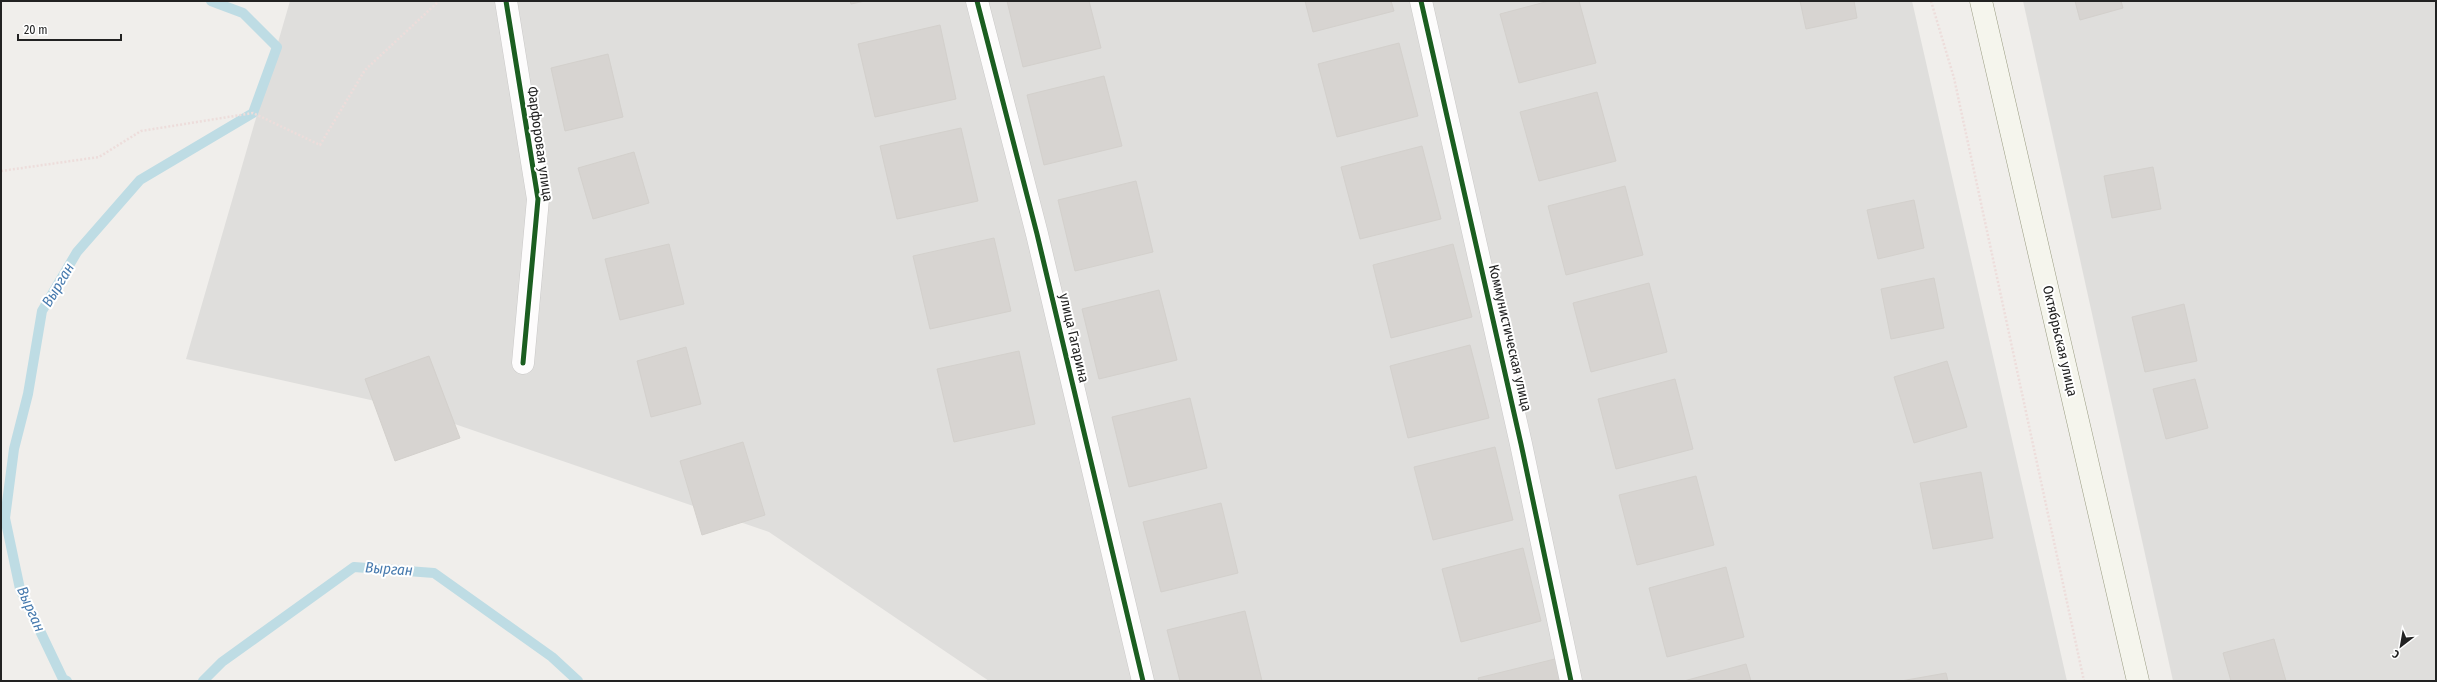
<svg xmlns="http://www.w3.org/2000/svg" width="2437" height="682" viewBox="0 0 2437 682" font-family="'Fira Sans Condensed',sans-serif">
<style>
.residential{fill:#dfdedc}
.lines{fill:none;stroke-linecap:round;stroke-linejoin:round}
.stream{stroke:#bedce4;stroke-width:10}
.building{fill:#d7d4d1;stroke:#d3d0cc}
.minor-casing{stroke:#c9c8c7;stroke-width:23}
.secondary-casing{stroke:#999b81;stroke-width:23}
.path{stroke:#eddddb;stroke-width:2.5;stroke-dasharray:2 2;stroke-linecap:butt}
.minor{stroke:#fdfcfc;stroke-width:22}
.secondary{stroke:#f5f5ed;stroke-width:22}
.cycleway-casing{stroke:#fff;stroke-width:8}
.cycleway{stroke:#1b5e20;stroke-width:5}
.labels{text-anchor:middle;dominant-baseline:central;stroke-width:4;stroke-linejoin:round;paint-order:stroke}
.street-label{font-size:14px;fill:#222;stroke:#fff}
.water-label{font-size:15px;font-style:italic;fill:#477aae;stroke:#fff}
</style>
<rect width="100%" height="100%" fill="#f0eeeb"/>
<g class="residential">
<polygon points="290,1 1912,1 2067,681 989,681 769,532 411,409 186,359"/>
<polygon points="2023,1 2436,1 2436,681 2173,681"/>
</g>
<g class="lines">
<g class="stream">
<polyline points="67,681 63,679 20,589 5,518 14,449 28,394 42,311 77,252 140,180 253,113 277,47 243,13 211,1"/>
<polyline points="203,681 222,662 354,567 434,573 552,657 578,681"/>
</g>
</g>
<g class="building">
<polygon points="850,1 865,1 851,4"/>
<polygon points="1007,1 1089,1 1101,48 1023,67"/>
<polygon points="1305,1 1391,1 1394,11 1313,32"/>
<polygon points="1549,1 1579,1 1596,63 1519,83 1500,14"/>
<polygon points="1800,1 1854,1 1857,18 1806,29"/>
<polygon points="2075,1 2121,1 2123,8 2080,20"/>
<polygon points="940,25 956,99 875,117 858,44"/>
<polygon points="1399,43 1418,116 1337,137 1318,64"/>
<polygon points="608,54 623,117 565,131 551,68"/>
<polygon points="1104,76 1122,146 1044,165 1027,95"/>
<polygon points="1597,92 1616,161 1539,181 1520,112"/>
<polygon points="961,128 978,201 897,219 880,146"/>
<polygon points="1422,146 1441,219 1360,239 1341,167"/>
<polygon points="634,152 649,203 593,219 578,168"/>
<polygon points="2153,167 2161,209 2112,218 2104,176"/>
<polygon points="1136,181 1153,252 1075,271 1058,200"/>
<polygon points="1625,186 1643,255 1566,275 1548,206"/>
<polygon points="1914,200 1924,248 1878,259 1867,210"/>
<polygon points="994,238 1011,311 930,329 913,256"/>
<polygon points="669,244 684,304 620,320 605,259"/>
<polygon points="1453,244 1472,317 1391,338 1373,265"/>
<polygon points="1934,278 1944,328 1891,339 1881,289"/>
<polygon points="1649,283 1667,352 1591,372 1573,303"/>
<polygon points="1159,290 1177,360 1099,379 1082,309"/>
<polygon points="2184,304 2197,361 2145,372 2132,317"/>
<polygon points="1470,345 1489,418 1408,438 1390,366"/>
<polygon points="686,347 701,404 651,417 637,361"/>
<polygon points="1019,351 1035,424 954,442 937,369"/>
<polygon points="429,356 460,438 395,461 365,379"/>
<polygon points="1947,361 1967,427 1914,443 1894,377"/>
<polygon points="1675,379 1693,449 1616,469 1598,399"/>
<polygon points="2195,379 2208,428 2166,439 2153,389"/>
<polygon points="1190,398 1207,468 1129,487 1112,417"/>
<polygon points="743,442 765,515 702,535 680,461"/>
<polygon points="1495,447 1513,520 1433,540 1414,467"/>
<polygon points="1981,472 1993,538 1933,549 1920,483"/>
<polygon points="1696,476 1714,545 1637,565 1619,495"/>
<polygon points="1221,503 1238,573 1161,592 1143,522"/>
<polygon points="1523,548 1541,621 1461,642 1442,569"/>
<polygon points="1726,567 1744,637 1667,657 1649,588"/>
<polygon points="1245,611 1262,681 1180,681 1167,630"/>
<polygon points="2274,639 2286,681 2231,681 2223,653"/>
<polygon points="1559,658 1565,681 1479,681 1478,678"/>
<polygon points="1746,664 1751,681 1684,681"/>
<polygon points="1946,673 1948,681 1901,681"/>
</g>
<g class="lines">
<g class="minor-casing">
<g id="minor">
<polyline points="506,1 538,199 523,363"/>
<polyline points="977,1 1037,234 1143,681"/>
<polyline points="1421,1 1521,444 1571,681"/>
</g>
</g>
<g class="secondary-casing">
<polyline id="secondary" points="1981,1 2138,681"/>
</g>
<g class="path">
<polyline points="1931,1 1954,78 2084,681"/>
<polyline points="1,171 99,157 141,131 253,113 320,145 365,70 439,1"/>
</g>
<use href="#minor" class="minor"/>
<use href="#secondary" class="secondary"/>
<g class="cycleway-casing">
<g id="cycleway">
<polyline points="506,1 538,199 523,363"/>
<polyline points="977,1 1037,234 1143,681"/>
<polyline points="1421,1 1521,444 1571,681"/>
</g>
</g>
<use href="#cycleway" class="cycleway"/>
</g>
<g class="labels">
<g class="street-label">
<text transform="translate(540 144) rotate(82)">Фарфоровая улица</text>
<text transform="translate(1074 338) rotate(77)">улица Гагарина</text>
<text transform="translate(1510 338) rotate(77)">Коммунистическая улица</text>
<text transform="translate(2060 341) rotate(77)">Октябрьская улица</text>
</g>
<g class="water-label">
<text transform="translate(58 285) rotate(-59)">Вырган</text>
<text transform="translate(389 569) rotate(4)">Вырган</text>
<text transform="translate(31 609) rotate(66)">Вырган</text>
</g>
</g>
<rect width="2437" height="682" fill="none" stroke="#222222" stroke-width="4"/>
<g transform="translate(2401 646) rotate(211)" stroke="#ffffff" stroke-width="3" paint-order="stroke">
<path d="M0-3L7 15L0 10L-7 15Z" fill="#222222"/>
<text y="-6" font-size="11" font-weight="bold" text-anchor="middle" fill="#222222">С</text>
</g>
<path d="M18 34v6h103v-6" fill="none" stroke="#222222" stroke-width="2"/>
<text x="24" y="34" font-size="12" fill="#222222" stroke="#ffffff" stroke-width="3" paint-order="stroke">20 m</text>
</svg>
